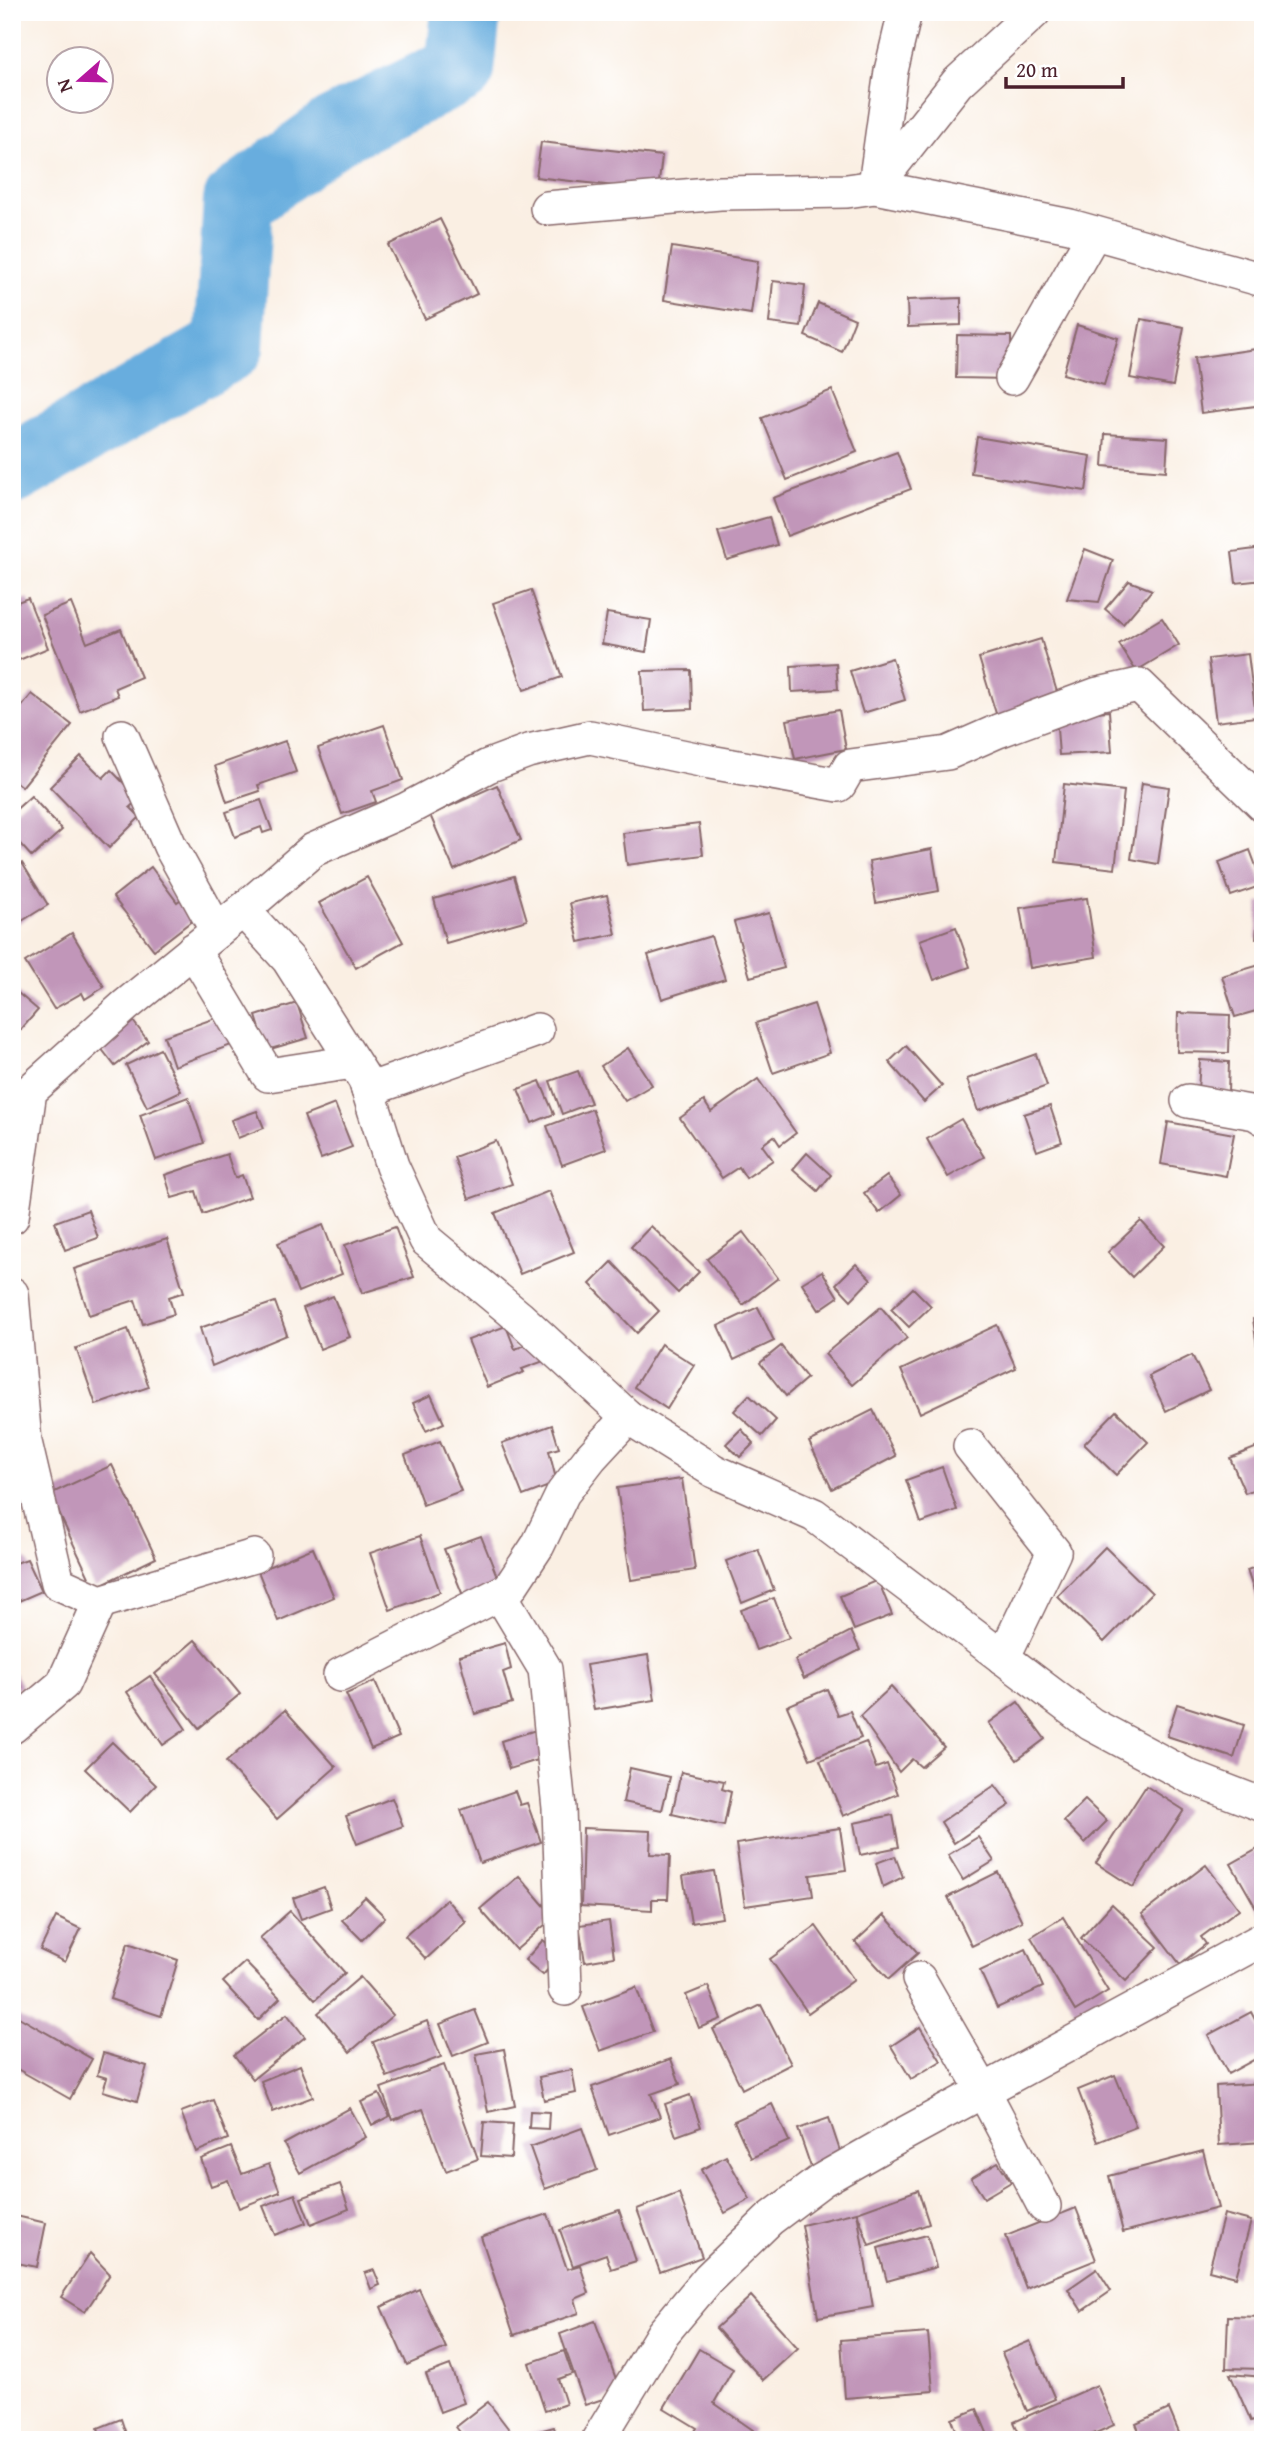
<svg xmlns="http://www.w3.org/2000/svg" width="1275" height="2452" viewBox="0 0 1275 2452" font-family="'Gentium Book Plus',serif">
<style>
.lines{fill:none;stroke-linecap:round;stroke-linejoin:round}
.river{stroke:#68adde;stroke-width:70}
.building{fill:#c196b9}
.street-casing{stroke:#88686b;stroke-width:36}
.street{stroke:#fff;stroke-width:33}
</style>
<rect width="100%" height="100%" fill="#fff"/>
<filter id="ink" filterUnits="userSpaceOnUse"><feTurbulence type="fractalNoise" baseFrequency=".0143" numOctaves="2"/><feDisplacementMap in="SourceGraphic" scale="14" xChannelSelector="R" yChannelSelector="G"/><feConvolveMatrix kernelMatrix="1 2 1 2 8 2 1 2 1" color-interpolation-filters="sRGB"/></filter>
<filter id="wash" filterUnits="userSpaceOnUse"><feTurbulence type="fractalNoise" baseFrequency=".00686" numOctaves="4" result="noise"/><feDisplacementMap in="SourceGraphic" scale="28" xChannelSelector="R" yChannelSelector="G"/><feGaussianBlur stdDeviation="1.57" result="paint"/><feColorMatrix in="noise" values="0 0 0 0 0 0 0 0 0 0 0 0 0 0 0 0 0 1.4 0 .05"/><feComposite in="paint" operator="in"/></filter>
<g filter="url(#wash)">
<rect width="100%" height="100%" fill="#faefe3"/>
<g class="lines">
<polyline class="river" points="12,470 229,346 238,201 334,131 460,69 466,12"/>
</g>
<g id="blocks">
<g class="building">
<polygon points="541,142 662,156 658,191 536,177"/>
<polygon points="440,219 477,294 425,319 388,245"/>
<polygon points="672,247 758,261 751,314 664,300"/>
<polygon points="773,281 805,285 801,327 769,323"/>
<polygon points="961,298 961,325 908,327 907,300"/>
<polygon points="818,303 855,319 842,352 805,336"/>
<polygon points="1141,319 1184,327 1173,386 1130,378"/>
<polygon points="1077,325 1118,338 1104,385 1063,374"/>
<polygon points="957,335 1011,336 1011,379 956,378"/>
<polygon points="1263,348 1263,405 1201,413 1194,358"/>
<polygon points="832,390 857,452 787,480 762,418"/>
<polygon points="1105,434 1168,438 1166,471 1103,466"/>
<polygon points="977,437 1091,456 1086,491 971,473"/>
<polygon points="897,452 911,489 787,536 773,498"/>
<polygon points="769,517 777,545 727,560 718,532"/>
<polygon points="1263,548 1263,580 1236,583 1232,552"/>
<polygon points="1085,549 1113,560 1099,602 1067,599"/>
<polygon points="1129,581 1152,590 1123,624 1105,609"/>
<polygon points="531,590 562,677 524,690 493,603"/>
<polygon points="28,598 48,648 12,663 12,604"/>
<polygon points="71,603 87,643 121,629 141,677 115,688 118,696 80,711 42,615"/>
<polygon points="607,613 651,620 646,652 602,644"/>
<polygon points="1162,618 1179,645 1136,671 1119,644"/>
<polygon points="1041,639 1060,702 998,720 979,658"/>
<polygon points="1248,654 1256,717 1216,722 1208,659"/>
<polygon points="892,658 905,700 863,713 850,671"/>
<polygon points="836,663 838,689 792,692 791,666"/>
<polygon points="691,670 692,709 644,711 642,671"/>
<polygon points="32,694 72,725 22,787 12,779 12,719"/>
<polygon points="839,710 846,749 795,759 787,720"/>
<polygon points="1109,711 1112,752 1059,755 1056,715"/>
<polygon points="384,725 403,780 372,791 376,802 342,814 318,748"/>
<polygon points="285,741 296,772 258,785 260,791 227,802 215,766"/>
<polygon points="81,756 103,778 111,770 139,799 130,807 140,817 109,848 50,787"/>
<polygon points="1142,783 1169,787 1158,864 1131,859"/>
<polygon points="1064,784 1124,791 1115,869 1056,862"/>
<polygon points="497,785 521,840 454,870 430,815"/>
<polygon points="31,796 62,830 32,857 12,835 12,813"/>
<polygon points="261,800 272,830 263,833 261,827 235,837 226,812"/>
<polygon points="699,824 703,855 627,865 623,833"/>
<polygon points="932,849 939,891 876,903 869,861"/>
<polygon points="1250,850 1263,885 1231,896 1219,862"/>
<polygon points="22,863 48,905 12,927 12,869"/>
<polygon points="151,867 177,902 184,897 198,916 154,950 113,897"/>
<polygon points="514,876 527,920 446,943 434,899"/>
<polygon points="367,877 403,942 356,968 319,903"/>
<polygon points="607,895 616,934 579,942 570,903"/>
<polygon points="1087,898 1096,957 1030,968 1020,908"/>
<polygon points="1259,902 1263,902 1263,939 1256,939"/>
<polygon points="769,913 784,968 750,977 734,922"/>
<polygon points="956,927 970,967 934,980 920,940"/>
<polygon points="72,933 104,987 85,999 82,993 54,1009 25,962"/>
<polygon points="711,936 725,979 662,999 648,955"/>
<polygon points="1263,964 1263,1009 1235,1017 1222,976"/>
<polygon points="12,988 38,1010 18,1033 12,1027"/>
<polygon points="297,1003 308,1038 267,1050 256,1016"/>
<polygon points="814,1004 830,1053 773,1073 756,1023"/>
<polygon points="1178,1013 1230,1015 1229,1053 1177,1052"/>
<polygon points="227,1014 237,1043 174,1066 164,1036"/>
<polygon points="130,1017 148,1041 115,1066 97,1043"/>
<polygon points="906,1046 942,1086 924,1102 889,1062"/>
<polygon points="628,1048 652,1085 625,1101 601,1066"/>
<polygon points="160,1049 181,1091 147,1107 126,1065"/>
<polygon points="1036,1054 1047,1086 978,1111 967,1079"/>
<polygon points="1200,1060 1229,1062 1228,1092 1198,1090"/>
<polygon points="578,1071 591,1103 562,1114 550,1081"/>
<polygon points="758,1079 796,1133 780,1145 774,1136 762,1145 773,1160 746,1178 739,1167 722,1178 680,1118 704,1101 711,1112"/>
<polygon points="540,1081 554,1114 532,1123 518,1089"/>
<polygon points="188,1097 204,1143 156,1160 140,1115"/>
<polygon points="335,1104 352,1147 321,1159 304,1116"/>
<polygon points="1050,1106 1062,1142 1037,1151 1024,1114"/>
<polygon points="592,1109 606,1149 562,1165 547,1126"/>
<polygon points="257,1111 264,1128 238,1138 231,1120"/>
<polygon points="961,1119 984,1157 948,1177 927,1139"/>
<polygon points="1168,1122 1234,1134 1226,1176 1161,1164"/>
<polygon points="496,1141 512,1184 469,1199 454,1157"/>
<polygon points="807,1153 831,1175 818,1191 793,1169"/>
<polygon points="227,1154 235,1178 242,1175 250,1197 203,1214 196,1191 172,1198 165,1175"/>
<polygon points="887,1176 901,1195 879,1213 864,1193"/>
<polygon points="549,1191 574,1252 520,1274 495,1213"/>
<polygon points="88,1210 98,1238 65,1250 55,1222"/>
<polygon points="1141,1221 1164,1246 1132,1277 1108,1252"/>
<polygon points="323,1225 342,1274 298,1292 278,1243"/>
<polygon points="651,1226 699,1272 678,1293 631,1247"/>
<polygon points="395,1227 414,1277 362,1293 345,1245"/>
<polygon points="743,1232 778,1278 743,1305 707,1259"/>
<polygon points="167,1239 184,1292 169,1297 174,1314 143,1324 135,1300 89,1315 74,1269"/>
<polygon points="612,1262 659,1311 637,1333 590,1284"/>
<polygon points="856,1264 871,1279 851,1300 836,1284"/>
<polygon points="822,1271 838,1297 819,1310 802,1283"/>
<polygon points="913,1288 931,1306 909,1327 891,1309"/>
<polygon points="333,1296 350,1337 320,1349 303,1308"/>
<polygon points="275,1302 287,1335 212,1366 200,1328"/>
<polygon points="758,1307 774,1341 734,1360 718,1326"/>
<polygon points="881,1307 907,1338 852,1385 825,1354"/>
<polygon points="1263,1317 1263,1373 1261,1374 1253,1319"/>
<polygon points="997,1325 1016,1368 920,1413 901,1370"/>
<polygon points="506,1326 515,1349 537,1341 544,1361 522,1369 524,1372 487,1387 468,1340"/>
<polygon points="128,1329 149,1387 96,1405 76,1348"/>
<polygon points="661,1344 694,1365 667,1409 634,1387"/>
<polygon points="781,1346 807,1378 786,1396 760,1363"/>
<polygon points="1192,1355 1209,1390 1166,1411 1149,1376"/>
<polygon points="431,1395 444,1423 426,1431 413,1403"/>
<polygon points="749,1395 776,1420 762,1436 734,1411"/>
<polygon points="873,1410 896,1456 832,1489 809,1442"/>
<polygon points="1116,1411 1148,1442 1116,1475 1084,1444"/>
<polygon points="552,1425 559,1448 549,1451 557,1483 523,1496 502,1443"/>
<polygon points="741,1429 754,1443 740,1457 726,1444"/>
<polygon points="440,1441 461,1491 423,1505 405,1455"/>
<polygon points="1260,1446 1263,1453 1263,1486 1245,1493 1230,1458"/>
<polygon points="112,1465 156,1558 94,1588 50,1494"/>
<polygon points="942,1467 957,1510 921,1523 906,1480"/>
<polygon points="682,1479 695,1570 631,1580 617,1488"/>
<polygon points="420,1536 440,1592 390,1610 370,1553"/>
<polygon points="481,1536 500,1584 464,1598 444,1549"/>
<polygon points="1105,1547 1152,1593 1104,1642 1057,1596"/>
<polygon points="313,1548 334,1597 278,1621 258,1571"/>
<polygon points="758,1549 774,1590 742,1603 726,1561"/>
<polygon points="12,1554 16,1563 27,1559 42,1591 12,1604"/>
<polygon points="1263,1564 1263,1601 1258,1603 1247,1570"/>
<polygon points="878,1580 892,1615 854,1630 840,1596"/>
<polygon points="774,1598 789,1638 756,1650 741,1610"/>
<polygon points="851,1631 860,1650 804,1679 795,1660"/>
<polygon points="195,1640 240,1694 199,1728 155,1674"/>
<polygon points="505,1643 511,1669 503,1672 512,1703 475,1714 459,1656"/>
<polygon points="648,1655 655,1700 594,1710 586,1665"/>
<polygon points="12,1668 22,1687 12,1691"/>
<polygon points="150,1676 186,1729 163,1745 127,1692"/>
<polygon points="375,1681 399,1737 371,1749 346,1694"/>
<polygon points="891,1687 944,1747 921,1767 912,1759 899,1772 860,1716"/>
<polygon points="827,1689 838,1715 850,1711 861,1738 810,1759 787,1706"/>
<rect x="1258" y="1700" width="5" height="49"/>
<polygon points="1018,1702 1045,1739 1017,1760 989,1723"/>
<polygon points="1177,1704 1244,1725 1234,1758 1167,1736"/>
<polygon points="285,1710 336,1767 277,1819 226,1762"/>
<polygon points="536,1730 544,1758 509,1769 501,1741"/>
<polygon points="112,1742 156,1785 130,1812 85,1769"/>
<polygon points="866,1742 876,1768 887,1764 898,1794 843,1816 820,1760"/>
<polygon points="630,1768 670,1777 662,1810 623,1802"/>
<polygon points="681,1772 724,1781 722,1789 731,1792 724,1826 672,1814"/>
<polygon points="995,1785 1010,1805 954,1843 941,1822"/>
<polygon points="1146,1786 1184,1810 1133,1887 1096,1863"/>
<polygon points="515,1791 520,1805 527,1803 541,1842 480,1863 461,1810"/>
<polygon points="392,1798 403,1826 357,1844 346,1816"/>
<polygon points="1085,1800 1107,1821 1085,1843 1064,1821"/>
<polygon points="893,1815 899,1847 860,1855 854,1823"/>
<polygon points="583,1828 651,1831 650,1854 670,1855 668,1899 652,1899 652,1910 581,1906"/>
<polygon points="840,1828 846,1870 810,1875 813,1896 745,1906 736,1844"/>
<polygon points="978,1837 994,1861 963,1880 948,1855"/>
<polygon points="1263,1846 1263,1920 1231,1864"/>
<polygon points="895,1856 903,1877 883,1887 876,1863"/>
<polygon points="1206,1865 1239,1909 1201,1937 1206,1944 1180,1964 1142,1914"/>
<polygon points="714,1871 722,1918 691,1923 683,1876"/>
<polygon points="998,1872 1022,1921 972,1946 948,1897"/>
<polygon points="519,1876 554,1917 516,1950 480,1909"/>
<polygon points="324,1887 331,1908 301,1919 293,1898"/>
<polygon points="365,1897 385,1917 362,1940 342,1920"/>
<polygon points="446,1899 466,1922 426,1959 405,1936"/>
<polygon points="1112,1904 1158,1947 1126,1981 1081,1938"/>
<polygon points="290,1911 345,1973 315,2000 260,1938"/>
<polygon points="884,1915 918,1953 889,1979 855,1942"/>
<polygon points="56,1917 81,1929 65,1962 40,1950"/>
<polygon points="1063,1917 1108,1991 1075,2011 1031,1937"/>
<polygon points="609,1921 614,1957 585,1962 579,1925"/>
<polygon points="816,1926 854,1980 808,2013 770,1959"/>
<polygon points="543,1940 560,1955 543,1975 525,1960"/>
<polygon points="128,1943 178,1960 161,2016 110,1999"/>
<polygon points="1026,1949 1043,1987 997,2008 980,1971"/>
<polygon points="245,1962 280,1998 258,2020 223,1982"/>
<polygon points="360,1977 393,2015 350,2052 318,2013"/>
<polygon points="708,1986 721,2019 699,2028 686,1995"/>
<polygon points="636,1987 653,2032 600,2051 583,2007"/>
<polygon points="761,2005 791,2064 742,2089 713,2029"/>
<polygon points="475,2010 488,2042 453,2056 440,2024"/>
<polygon points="1251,2012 1263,2035 1263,2055 1228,2074 1208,2035"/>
<polygon points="287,2014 305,2037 253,2079 234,2055"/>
<polygon points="17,2016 92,2059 70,2099 12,2066 12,2025"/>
<polygon points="427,2021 441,2057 387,2077 373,2042"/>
<polygon points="920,2027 941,2061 911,2079 891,2046"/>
<polygon points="504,2049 515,2106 488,2112 476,2054"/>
<polygon points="103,2053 147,2066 137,2101 103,2091 107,2078 97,2075"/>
<polygon points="671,2059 680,2084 651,2094 660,2117 609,2135 592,2087"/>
<polygon points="300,2065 313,2097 273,2112 261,2081"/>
<polygon points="444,2065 478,2159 446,2171 423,2109 393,2120 381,2088"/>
<polygon points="572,2070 576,2093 544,2100 539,2077"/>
<polygon points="1115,2075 1136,2127 1098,2142 1078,2090"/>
<polygon points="1262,2083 1263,2142 1219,2145 1216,2086"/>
<polygon points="379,2094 390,2116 372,2125 361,2102"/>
<polygon points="690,2095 701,2127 676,2136 665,2104"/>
<polygon points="213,2100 228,2139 196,2152 181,2112"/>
<polygon points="772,2104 789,2141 751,2158 734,2121"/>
<polygon points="350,2108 366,2137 300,2173 284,2144"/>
<polygon points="530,2111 549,2112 548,2129 529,2128"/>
<polygon points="829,2118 843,2160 812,2170 798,2129"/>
<polygon points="484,2122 513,2124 511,2158 481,2156"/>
<polygon points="582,2128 597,2170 545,2189 530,2147"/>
<polygon points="231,2147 242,2174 269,2164 280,2192 239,2208 228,2180 211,2186 201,2159"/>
<polygon points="1203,2151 1218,2208 1123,2232 1109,2176"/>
<polygon points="726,2156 750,2199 725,2213 701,2170"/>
<polygon points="998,2162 1011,2182 984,2198 971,2178"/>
<polygon points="340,2184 349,2209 311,2224 301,2198"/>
<polygon points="918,2190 929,2224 869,2245 857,2212"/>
<polygon points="679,2193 702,2257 660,2272 637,2209"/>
<polygon points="295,2194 306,2223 275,2235 263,2206"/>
<polygon points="1076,2208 1096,2260 1026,2288 1006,2236"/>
<polygon points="619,2210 636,2261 611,2269 606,2254 573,2266 560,2230"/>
<polygon points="857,2212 873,2307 818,2317 802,2225"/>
<polygon points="548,2214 567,2269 580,2265 589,2293 575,2299 579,2313 514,2335 481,2237"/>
<polygon points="1224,2214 1251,2221 1236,2277 1209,2270"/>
<polygon points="12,2215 46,2223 37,2267 12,2262"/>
<polygon points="927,2235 936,2267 887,2281 878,2248"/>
<polygon points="90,2253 110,2274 85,2312 61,2297"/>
<polygon points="1097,2269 1111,2291 1082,2311 1068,2289"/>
<polygon points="374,2270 380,2285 371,2289 365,2273"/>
<polygon points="419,2289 446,2348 407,2365 381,2307"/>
<polygon points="751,2296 798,2348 763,2380 716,2328"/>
<polygon points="1228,2316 1263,2317 1263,2369 1226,2368"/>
<polygon points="595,2321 621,2393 585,2405 560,2334"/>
<polygon points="928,2333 933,2391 845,2398 841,2340"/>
<polygon points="1030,2341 1055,2399 1027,2411 1002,2353"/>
<polygon points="699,2349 733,2369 714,2403 753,2430 747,2440 689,2440 697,2428 664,2408"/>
<polygon points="564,2351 572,2374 558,2379 566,2404 545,2411 529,2363"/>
<polygon points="450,2365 464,2403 440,2412 426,2374"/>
<polygon points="1230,2374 1263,2377 1263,2417 1251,2421"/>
<polygon points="1097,2385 1114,2425 1080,2440 1022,2440 1014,2422"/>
<polygon points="488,2402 511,2432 502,2440 466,2440 456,2427"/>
<polygon points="977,2409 990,2440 960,2440 952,2419"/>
<polygon points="1169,2409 1182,2440 1143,2440 1136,2424"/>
<polygon points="121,2419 128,2440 102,2440 98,2428"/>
<polygon points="554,2427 558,2440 522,2440 521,2436"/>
</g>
</g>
</g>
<g filter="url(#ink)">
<use href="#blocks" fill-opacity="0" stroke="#88686b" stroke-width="2"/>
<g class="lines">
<g class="street-casing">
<g id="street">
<polyline points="875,185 891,71 905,12"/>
<polyline points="875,187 957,83 1034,12"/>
<polyline points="547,208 720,193 847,191 875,187 1070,226 1263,280"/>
<polyline points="1012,378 1094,233"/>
<polyline points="122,736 170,846 217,931"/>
<polyline points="243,910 313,850 407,809 488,766 528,751 590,737 710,762 839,785 850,766 948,753 998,731 1098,694 1139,685 1263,805"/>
<polyline points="193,950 268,1075 353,1062"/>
<polyline points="368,1090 537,1030"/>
<polyline points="1188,1101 1255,1113 1263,1118"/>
<polyline points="12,1217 30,1091 125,1006 243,910 288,959 365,1080 392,1166 426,1240 519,1317 628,1417 714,1471 814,1515 1091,1724 1190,1777 1263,1805"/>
<polyline points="12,1294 25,1442 58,1583 100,1602 254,1556"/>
<polyline points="970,1446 1054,1552 1003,1658"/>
<polyline points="500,1594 545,1669 559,1808 565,1989"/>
<polyline points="340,1675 509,1589 538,1545 563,1493 591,1457 628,1417"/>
<polyline points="12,1727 63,1684 100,1602"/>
<polyline points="919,1979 984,2092 1044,2206"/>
<polyline points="598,2440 663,2333 709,2278 770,2219 822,2180 880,2147 1263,1939"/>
</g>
</g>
<use href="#street" class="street"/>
</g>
</g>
<rect width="1275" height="2452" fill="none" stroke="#fff" stroke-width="42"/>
<g transform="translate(80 80) rotate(250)"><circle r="33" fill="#ffffff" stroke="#b7a5aa" stroke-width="2"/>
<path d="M0-5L12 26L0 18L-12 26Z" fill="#b5179e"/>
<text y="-10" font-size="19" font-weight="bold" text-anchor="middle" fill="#4a1f2b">N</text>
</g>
<path d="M1006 77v10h117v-10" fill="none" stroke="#4a1f2b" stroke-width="3.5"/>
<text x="1016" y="77" font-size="21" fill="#4a1f2b" stroke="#ffffff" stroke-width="5" paint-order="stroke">20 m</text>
</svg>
